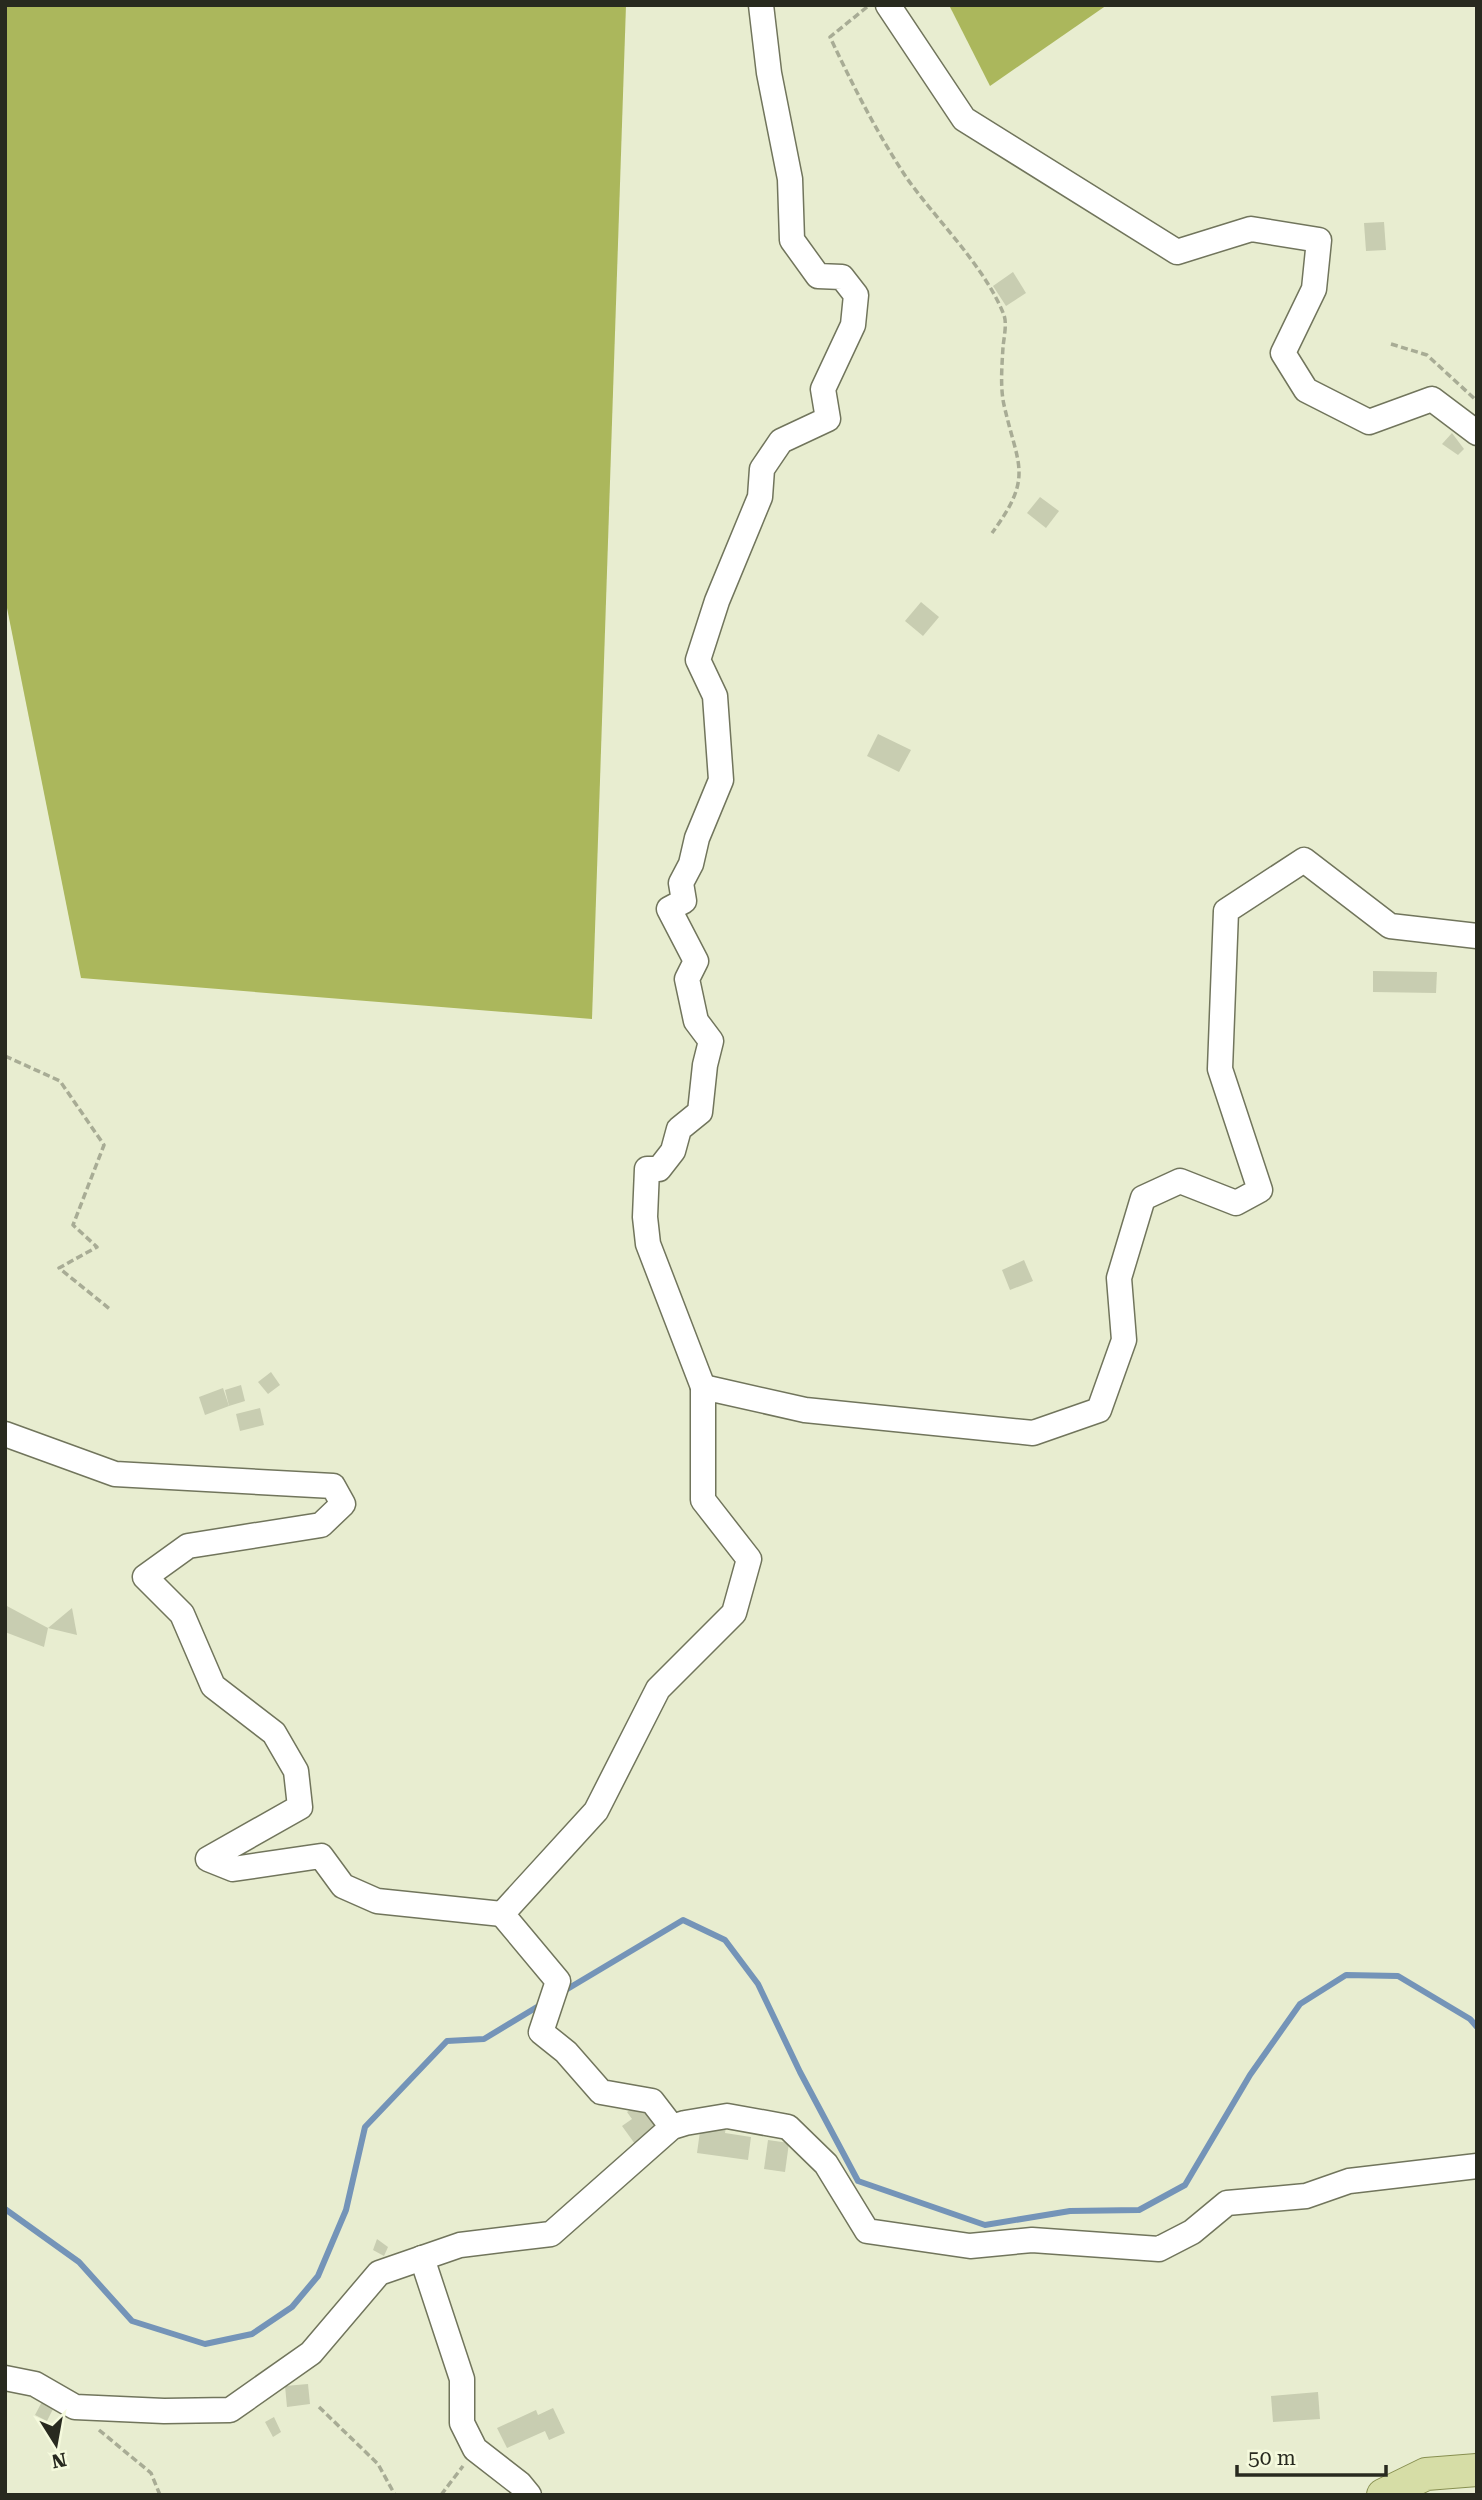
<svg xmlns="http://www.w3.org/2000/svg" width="1482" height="2500" viewBox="0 0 1482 2500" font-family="'Roboto Serif',serif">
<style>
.forest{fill:#abb75c}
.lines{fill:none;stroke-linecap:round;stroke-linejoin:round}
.stream{stroke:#7494b8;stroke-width:6}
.building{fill:#c8cdb1}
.minor-casing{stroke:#71755c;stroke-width:27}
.major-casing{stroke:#878f50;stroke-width:34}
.path{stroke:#a8ac95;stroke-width:3.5;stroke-dasharray:7 3.5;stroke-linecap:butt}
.minor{stroke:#fff;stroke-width:24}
.major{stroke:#d6dda6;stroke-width:32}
</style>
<rect width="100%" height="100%" fill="#e8edd0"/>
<g class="forest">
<polygon points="5,5 626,5 592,1019 81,978 5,598"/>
<polygon points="949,5 1107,5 990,86"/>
</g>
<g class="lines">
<g class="stream">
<polyline points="564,1991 683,1920 725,1940 758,1984 800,2072 858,2181 985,2225 1070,2211 1139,2210 1185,2185 1250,2075 1300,2004 1346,1975 1398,1976 1470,2019 1477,2027"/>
<polyline points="5,2209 79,2262 132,2321 205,2344 252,2334 292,2307 318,2276 346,2210 365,2127 447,2041 484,2039 542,2004"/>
</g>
</g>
<g class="building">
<polygon points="1384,222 1386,250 1366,251 1364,223"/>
<polygon points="1013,272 1026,293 1006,306 993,286"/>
<polygon points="1452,433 1464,449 1458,455 1442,444"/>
<polygon points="1040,497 1059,511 1046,528 1027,513"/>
<polygon points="921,602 939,617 923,636 905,621"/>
<polygon points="878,734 911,750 899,772 867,756"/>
<polygon points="1373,971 1437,972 1436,993 1373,992"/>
<polygon points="1024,1260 1033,1281 1010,1290 1002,1270"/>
<polygon points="271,1372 280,1385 268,1394 258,1382"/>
<polygon points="241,1385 245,1401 229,1406 225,1390"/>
<polygon points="223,1388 229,1406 205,1415 199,1397"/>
<polygon points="260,1408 264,1425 240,1431 236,1414"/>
<polygon points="5,1605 48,1628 44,1647 5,1632"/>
<polygon points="72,1608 77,1635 48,1628"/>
<polygon points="645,2100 662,2125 635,2144 622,2126 632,2119 627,2112"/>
<polygon points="701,2124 726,2127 725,2133 751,2137 748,2160 697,2153"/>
<polygon points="768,2140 789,2143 785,2172 764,2169"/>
<polygon points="377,2239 388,2247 384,2256 373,2250"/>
<polygon points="308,2384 310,2404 287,2407 285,2386"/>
<polygon points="1318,2392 1320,2419 1273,2422 1271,2396"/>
<polygon points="46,2394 58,2399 47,2421 35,2415"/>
<polygon points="553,2408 565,2433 549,2440 545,2431 507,2448 497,2428 536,2410 538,2415"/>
<polygon points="274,2417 281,2432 273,2437 265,2422"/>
</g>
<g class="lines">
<g class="minor-casing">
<g id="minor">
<polyline points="888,5 964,119 1177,252 1251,229 1319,240 1314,289 1283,353 1306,390 1369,422 1432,399 1477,433"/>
<polyline points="703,1387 648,1244 645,1217 647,1169 659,1169 673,1151 679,1129 700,1112 705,1065 711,1041 696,1021 687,979 696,961 669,909 684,901 681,883 691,864 697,838 721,780 715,696 698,660 717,601 760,497 762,469 781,441 828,419 823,389 853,325 856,295 842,277 818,276 792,240 790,179 769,73 761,5"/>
<polyline points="5,1434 115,1474 333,1486 343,1504 321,1525 188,1546 145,1577 182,1614 213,1686 274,1733 296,1771 300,1807 208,1859 233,1869 321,1856 343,1886 377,1901 502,1914"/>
<polyline points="672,2127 652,2101 601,2092 566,2052 541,2032 558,1981 502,1914 596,1811 658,1689 734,1613 749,1559 703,1500 703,1387 805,1410 1033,1433 1099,1410 1124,1340 1119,1278 1143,1198 1180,1181 1236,1203 1260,1190 1220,1069 1226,911 1304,860 1390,926 1477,936"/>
<polyline points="422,2258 462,2379 462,2423 475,2449 520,2484 529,2495"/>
<polyline points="5,2378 35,2384 75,2407 164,2411 230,2410 311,2353 379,2273 460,2245 551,2234 672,2127 685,2123 727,2116 788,2127 826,2164 867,2231 970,2246 1032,2240 1159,2249 1192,2232 1227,2203 1306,2196 1349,2181 1477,2166"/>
</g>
</g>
<g class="major-casing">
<polyline id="major" points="1383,2495 1426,2474 1477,2470"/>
</g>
<g class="path">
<path d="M867,7L830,37C852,84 877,133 906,177C937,221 984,265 1004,315C1007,324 1004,337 1003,347C1002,365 1000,387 1004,405C1018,467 1034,476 992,533"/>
<polyline points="1391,344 1427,355 1477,401"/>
<polyline points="5,1056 60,1081 104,1145 73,1225 97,1247 59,1268 111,1310"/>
<polyline points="319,2407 378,2464 395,2495"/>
<polyline points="99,2430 151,2473 160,2495"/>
<polyline points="441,2495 463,2466"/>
</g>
<use href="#minor" class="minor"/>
<use href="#major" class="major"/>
</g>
<rect width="1482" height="2500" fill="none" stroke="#282a1f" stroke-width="14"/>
<g transform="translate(56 2444) rotate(169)" stroke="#f5fadd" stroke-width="5" paint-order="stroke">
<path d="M0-5L12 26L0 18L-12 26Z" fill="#282a1f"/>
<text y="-10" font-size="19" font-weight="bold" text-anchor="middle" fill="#282a1f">N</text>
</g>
<path d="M1237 2465v10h149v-10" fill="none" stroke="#282a1f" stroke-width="3.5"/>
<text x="1248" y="2465" font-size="21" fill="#282a1f" stroke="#f5fadd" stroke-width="5" paint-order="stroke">50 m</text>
</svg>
